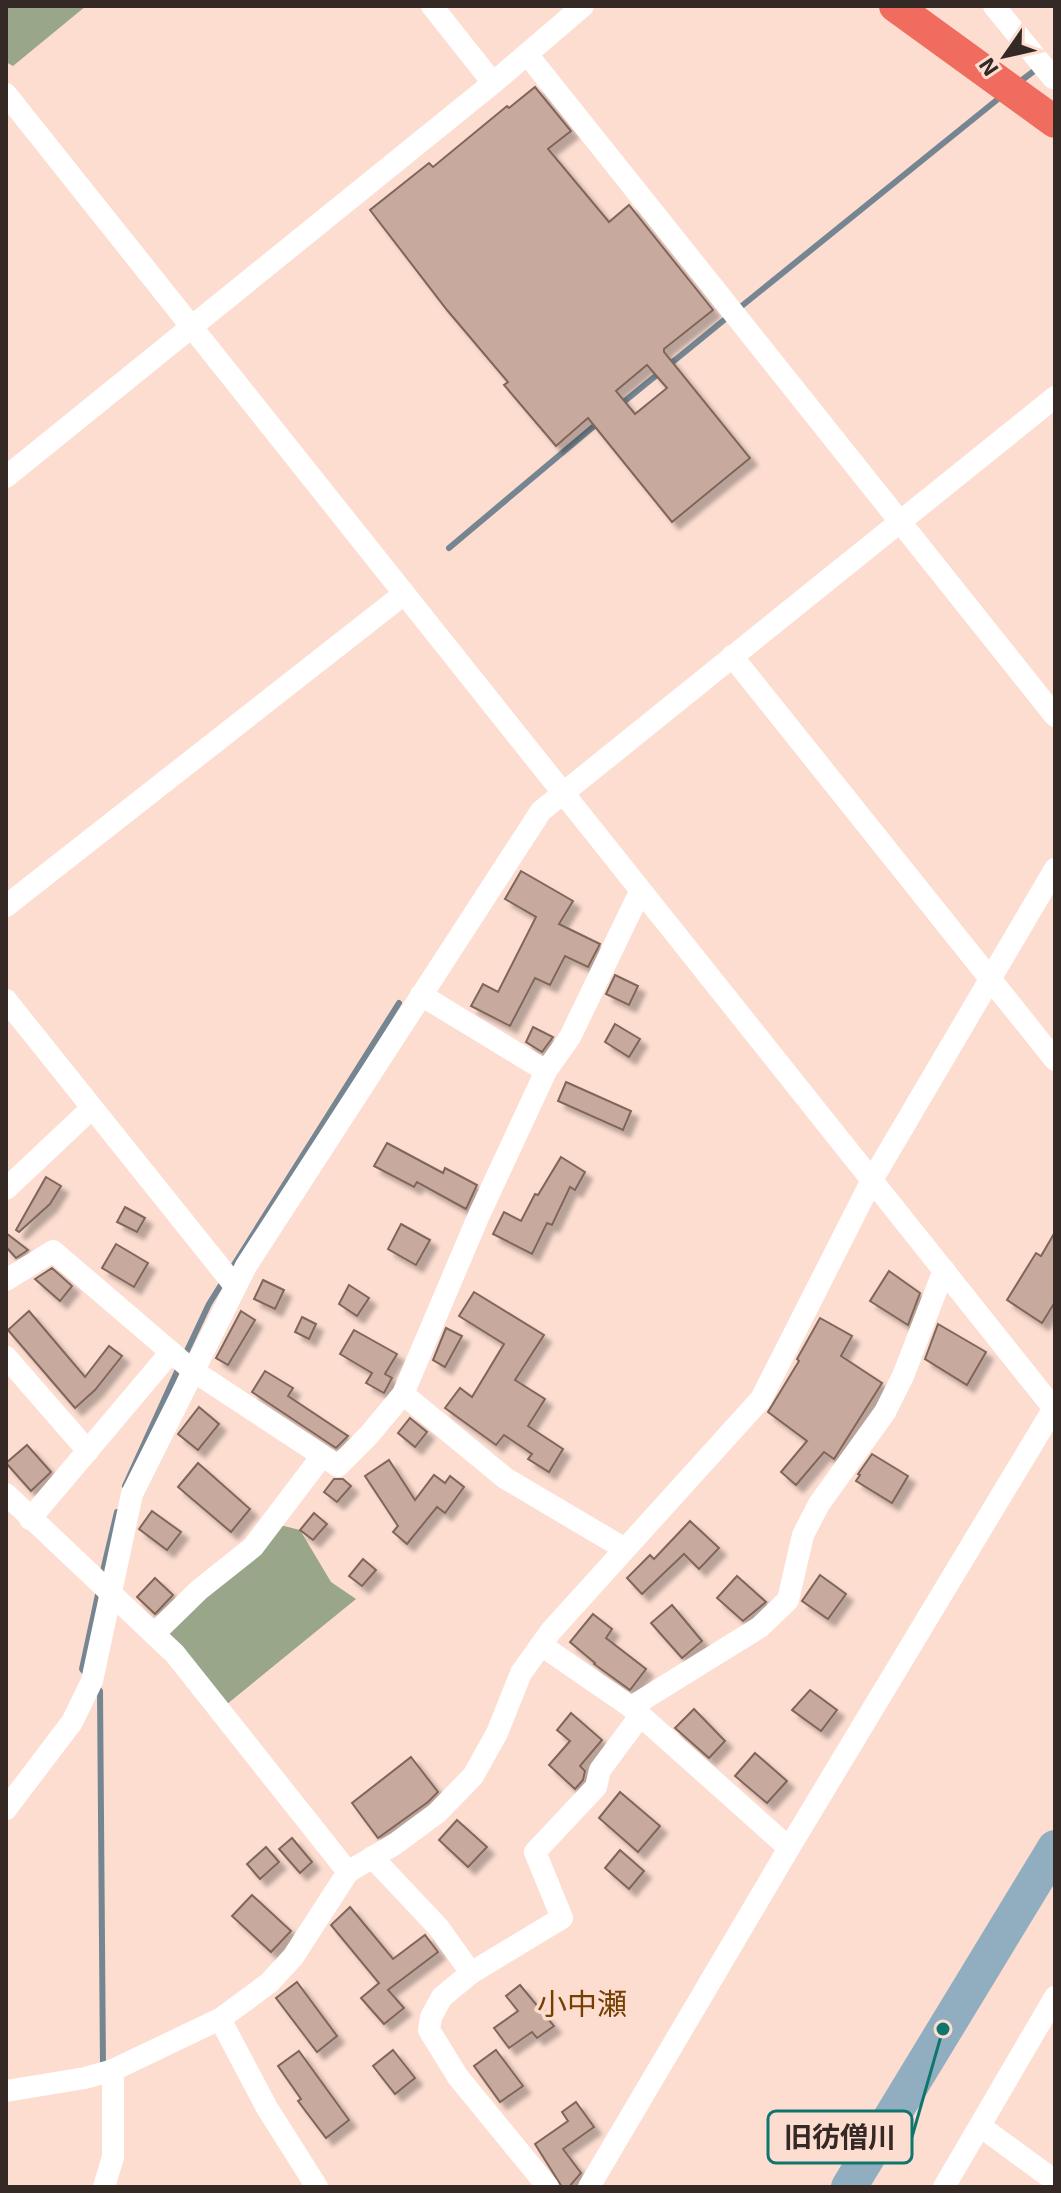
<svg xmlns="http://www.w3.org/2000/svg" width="1061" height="2193" viewBox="0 0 1061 2193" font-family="'Exo 2','Noto Sans JP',sans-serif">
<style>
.forest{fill:#99a689}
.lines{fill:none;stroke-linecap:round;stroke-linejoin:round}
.stream{stroke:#758692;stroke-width:6}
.river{stroke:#91aec1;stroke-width:36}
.building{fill:#c7a99d;stroke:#80665a;stroke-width:2;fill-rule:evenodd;filter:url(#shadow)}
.minor{stroke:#fff;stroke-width:22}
.highway{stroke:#f06c5e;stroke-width:32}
.labels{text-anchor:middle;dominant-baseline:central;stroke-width:7;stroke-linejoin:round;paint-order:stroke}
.quarter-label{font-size:30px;fill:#763f02;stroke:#fcddd0}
.leader{fill:none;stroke:#0f766e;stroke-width:3}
.callout-dot{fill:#0f766e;stroke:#fcddd0;stroke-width:3}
.callout{fill:#fcddd0;stroke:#0f766e;stroke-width:3}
.callout-label{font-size:28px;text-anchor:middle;font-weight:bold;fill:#342924}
</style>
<defs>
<filter id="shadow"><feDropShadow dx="7" dy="7" stdDeviation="2" flood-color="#0004"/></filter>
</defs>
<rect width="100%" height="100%" fill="#fcddd0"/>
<g class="forest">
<polygon points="6,6 86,6 13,66 6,62"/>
<polygon points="272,1523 300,1530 331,1582 356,1599 221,1709 160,1631"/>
</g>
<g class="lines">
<g class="stream">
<polyline points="1018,83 1038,68"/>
<polyline points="738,309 1003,95"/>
<polyline points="620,405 729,316"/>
<polyline points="449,548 599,422"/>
<polyline points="230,1271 399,1003"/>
<polyline points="185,1355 209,1304 224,1280"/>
<polyline points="125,1486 180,1365"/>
<polyline points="102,1575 117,1512"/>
<polyline points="87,1675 82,1669 99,1590"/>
<polyline points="97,1687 100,1691 103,2067"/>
</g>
<polyline class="river" points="849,2187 1055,1848"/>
</g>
<g class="building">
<path d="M535,87L571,131L548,149L609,222L629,205L713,310L664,349V352L750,458L672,522L588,418L556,446L504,385L508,382L447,310L370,210L429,163L433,167L507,106L509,108ZM647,365L667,388L635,414L616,391Z"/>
<polygon points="521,871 573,901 559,924 600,944 588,967 565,956 550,985 535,978 510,1026 471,1006 483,984 498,992 536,917 505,899"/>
<polygon points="615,975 638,986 629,1005 606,994"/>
<polygon points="615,1024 640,1039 629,1057 605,1042"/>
<polygon points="533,1027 553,1037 542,1052 526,1042"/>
<polygon points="566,1082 631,1111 623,1130 558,1101"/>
<polygon points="387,1143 443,1173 445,1168 477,1185 466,1209 417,1182 414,1187 374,1166"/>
<polygon points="561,1157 585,1172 575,1190 570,1187 552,1225 547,1223 532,1254 493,1234 504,1212 521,1221 535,1194 538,1195"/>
<polygon points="46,1177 61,1186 50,1204 19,1232 16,1230"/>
<polygon points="125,1207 145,1218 137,1232 117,1222"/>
<polygon points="401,1224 430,1240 416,1265 388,1249"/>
<polygon points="1055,1232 1055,1302 1042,1323 1007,1300 1036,1253 1041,1256"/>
<polygon points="6,1233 28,1250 16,1258 6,1247"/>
<polygon points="116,1244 148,1263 134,1287 102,1268"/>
<polygon points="52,1268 72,1286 60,1301 35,1279"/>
<polygon points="889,1271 920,1293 908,1325 870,1301"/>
<polygon points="263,1280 284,1290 275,1309 254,1299"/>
<polygon points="349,1285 369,1298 357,1316 339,1304"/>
<polygon points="474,1292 544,1335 515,1380 545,1399 528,1426 563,1449 549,1472 528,1459 532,1454 504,1435 496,1445 445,1408 460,1388 472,1397 504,1344 459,1316"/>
<polygon points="29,1311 85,1377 109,1346 122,1356 95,1390 75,1408 8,1330"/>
<polygon points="241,1311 255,1320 228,1365 216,1358"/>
<polygon points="302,1317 316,1324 309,1339 295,1332"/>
<polygon points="820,1318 852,1336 841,1356 882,1383 834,1459 824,1452 796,1485 781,1472 807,1441 768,1412 799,1361 797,1359"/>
<polygon points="938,1324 986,1352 967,1385 925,1359"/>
<polygon points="446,1328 462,1336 445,1367 433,1360"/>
<polygon points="354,1330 397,1354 385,1374 392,1378 384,1393 366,1383 372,1373 340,1354"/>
<polygon points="265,1371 293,1388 288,1396 348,1436 336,1448 252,1392"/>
<polygon points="199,1407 219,1424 198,1450 178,1434"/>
<polygon points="410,1418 427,1432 415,1447 398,1433"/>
<polygon points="27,1445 51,1472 31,1491 6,1463"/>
<polygon points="872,1454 908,1476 892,1503 856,1481 860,1475 858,1474"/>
<polygon points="389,1460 415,1500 434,1475 445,1483 450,1476 464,1487 445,1513 437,1507 407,1544 393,1532 398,1526 365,1476"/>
<polygon points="198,1463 250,1509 231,1532 178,1487"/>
<polygon points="334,1479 343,1479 351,1486 337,1502 324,1492"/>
<polygon points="152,1511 181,1532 167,1550 139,1529"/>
<polygon points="314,1513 327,1524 313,1540 300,1530"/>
<polygon points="690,1521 719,1548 699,1569 684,1554 642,1594 627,1578 650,1555 654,1559"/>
<polygon points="363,1559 376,1570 362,1586 349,1576"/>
<polygon points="820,1575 846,1594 828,1619 802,1601"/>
<polygon points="737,1576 766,1602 743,1621 717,1598"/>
<polygon points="155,1578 173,1595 155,1614 137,1597"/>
<polygon points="672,1605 702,1641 682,1658 651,1623"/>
<polygon points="593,1614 612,1629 606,1638 646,1669 630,1690 594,1664 595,1663 570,1642"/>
<polygon points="810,1690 837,1710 821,1731 792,1710"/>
<polygon points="694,1709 725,1741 709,1758 675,1728"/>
<polygon points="571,1713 602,1740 580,1766 585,1771 583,1780 575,1789 549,1765 570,1741 557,1730"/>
<polygon points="755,1753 787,1781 767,1803 735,1776"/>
<polygon points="411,1757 438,1792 428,1802 378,1838 352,1803"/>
<polygon points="620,1792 660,1826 638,1852 599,1818"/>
<polygon points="457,1820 487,1847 468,1867 439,1840"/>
<polygon points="292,1838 312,1862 300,1873 279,1849"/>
<polygon points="266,1847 279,1862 260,1879 247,1864"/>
<polygon points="620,1850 644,1871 629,1889 605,1868"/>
<polygon points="252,1895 291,1931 271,1952 232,1916"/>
<polygon points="350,1907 393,1959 425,1935 438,1952 388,1990 404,2008 384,2024 361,1998 379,1983 331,1925"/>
<polygon points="297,1982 337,2036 317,2052 276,1998"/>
<polygon points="520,1985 554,2026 537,2038 532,2032 509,2048 494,2028 518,2011 506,1996"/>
<polygon points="393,2050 415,2078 395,2094 373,2066"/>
<polygon points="496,2050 523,2086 500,2102 474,2066"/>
<polygon points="299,2051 349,2120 326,2138 298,2101 301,2099 278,2066"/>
<polygon points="576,2102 594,2127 563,2149 581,2173 569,2187 562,2187 535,2144 568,2121 562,2112"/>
</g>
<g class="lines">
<g class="minor">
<polyline points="432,6 493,83"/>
<polyline points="994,6 1053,78"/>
<polyline points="527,54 1055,716"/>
<polyline points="6,94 1055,1410"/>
<polyline points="6,477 493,83 583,6"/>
<polyline points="732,656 1055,1060"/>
<polyline points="6,906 404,594"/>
<polyline points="421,995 546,1071"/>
<polyline points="6,1000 235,1286"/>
<polyline points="6,1189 92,1108"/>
<polyline points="6,1280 53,1251 192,1370 338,1466 369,1435 403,1394 479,1215 546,1071 570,1037 640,892"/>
<polyline points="6,1357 88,1451"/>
<polyline points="403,1394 505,1478 625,1549"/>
<polyline points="6,1494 175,1654 348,1872"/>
<polyline points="30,1519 170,1353"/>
<polyline points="154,1634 199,1590 253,1547 322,1456"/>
<polyline points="541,1645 631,1707 789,1848"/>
<polyline points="631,1707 760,1627 788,1600 803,1535 819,1504 885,1412 903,1376 944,1270"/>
<polyline points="6,1809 72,1722 92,1681 132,1494 246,1266 541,811 1055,397"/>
<polyline points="372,1857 439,1928 471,1973 442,1997 431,2017 429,2030 458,2077 548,2187"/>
<polyline points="471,1973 562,1918 535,1852 596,1787 600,1770 640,1716"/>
<polyline points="220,2019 267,2108 317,2187"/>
<polyline points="6,2091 85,2078 113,2070 220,2019 269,1983 293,1957 348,1872 395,1844 437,1813 473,1776 497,1733 521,1673 551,1631 761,1399 872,1180 1055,869"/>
<polyline points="980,2126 1055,2181"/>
<polyline points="104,2187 113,2157 113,2070"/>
<polyline points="589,2187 789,1848 1054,1408"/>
<polyline points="944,2187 1055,1997"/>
</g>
<polyline class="highway" points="895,6 1055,122"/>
</g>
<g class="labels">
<g class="quarter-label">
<text x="582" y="2003">小中瀬</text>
</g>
</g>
<path class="leader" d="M943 2029L912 2137"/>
<circle class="callout-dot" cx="943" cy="2029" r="8"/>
<rect class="callout" x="768" y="2111" width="144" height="52" rx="8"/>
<g class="callout-label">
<text x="840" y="2147">旧彷僧川</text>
</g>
<rect width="1061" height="2193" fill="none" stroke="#342924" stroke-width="16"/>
<g transform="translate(1005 56) rotate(236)" stroke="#fcddd0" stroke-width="6" paint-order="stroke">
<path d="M0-6L14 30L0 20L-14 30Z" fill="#342924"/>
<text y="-12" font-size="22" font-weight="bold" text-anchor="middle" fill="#342924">N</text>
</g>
</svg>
